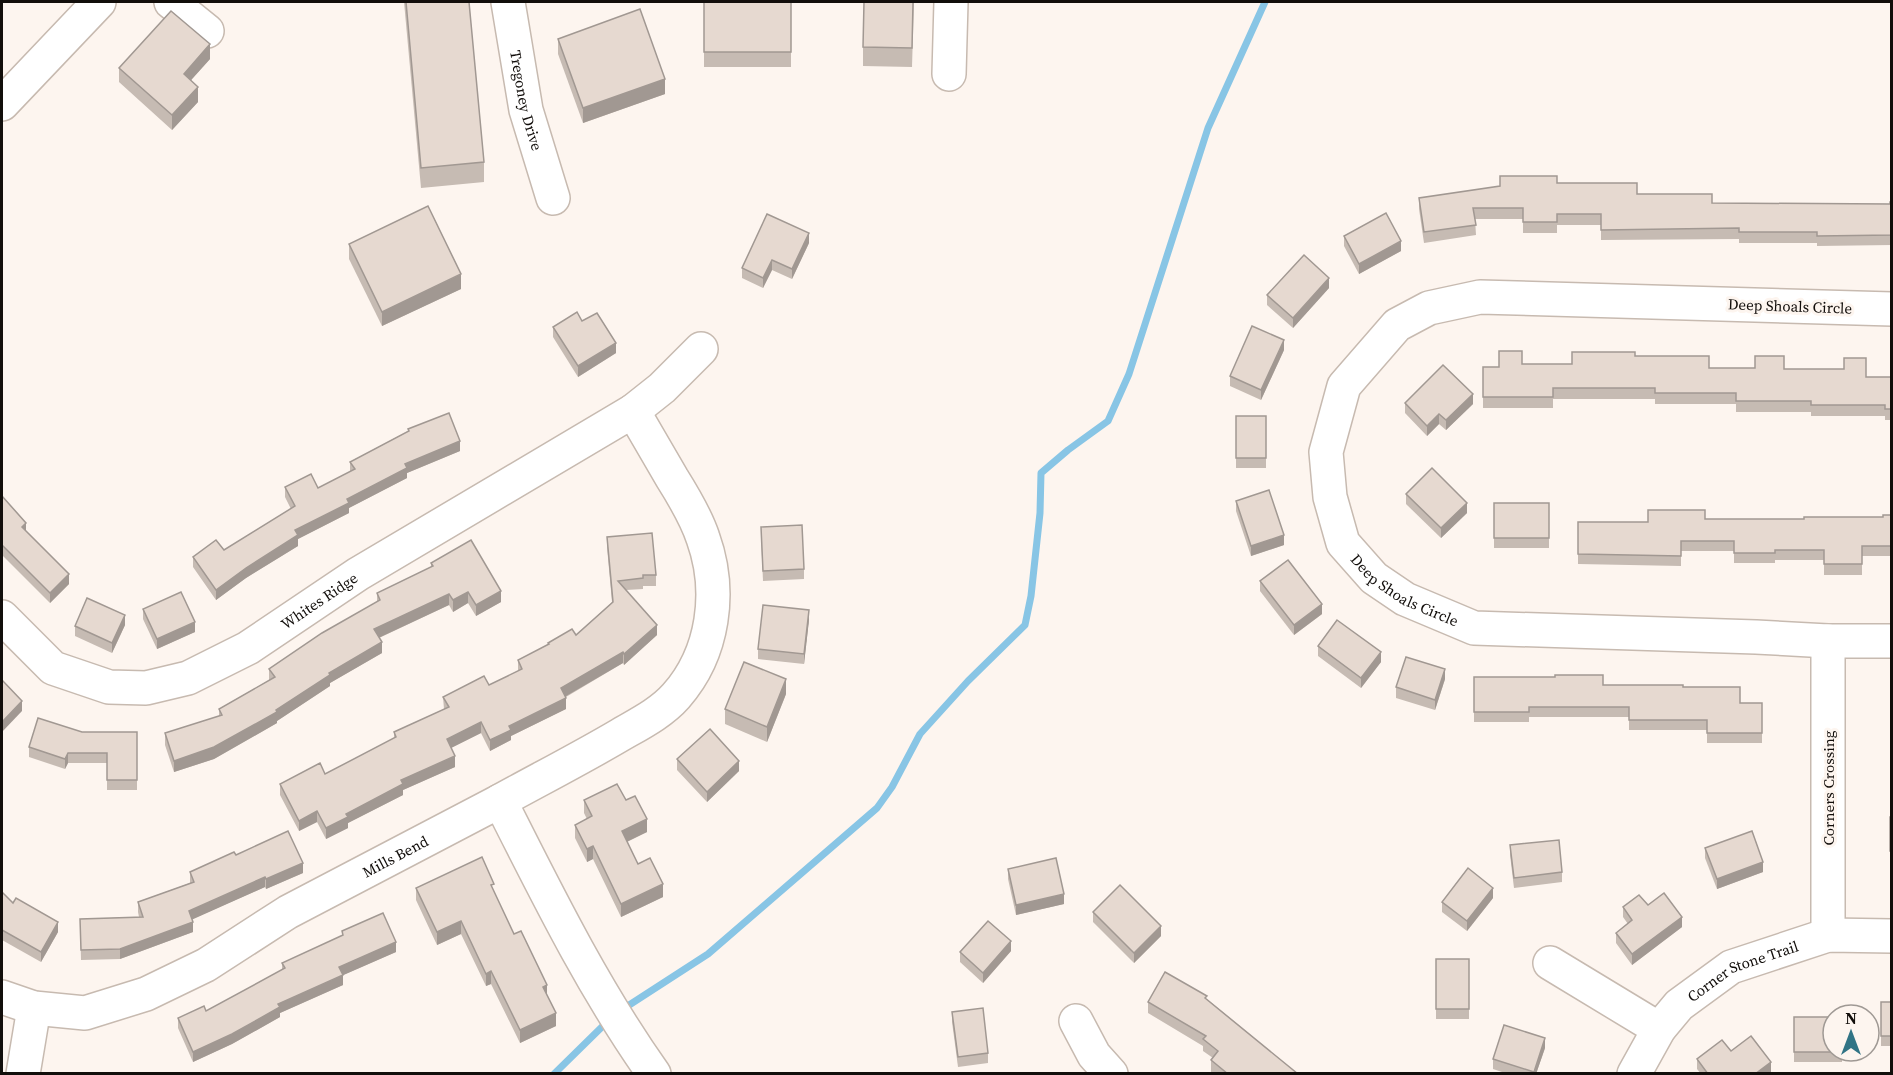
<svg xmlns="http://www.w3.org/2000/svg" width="1893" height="1075" viewBox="0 0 1893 1075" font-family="'Source Serif 4',serif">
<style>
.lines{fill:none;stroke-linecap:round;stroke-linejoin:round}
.stream{stroke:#88c5e5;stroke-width:7}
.minor-casing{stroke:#c7bab0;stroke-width:36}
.minor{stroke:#fff;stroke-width:33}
.wall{fill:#c6bbb3}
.shaded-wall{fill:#a19892}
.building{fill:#e6d9d0;stroke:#a19892;stroke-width:1.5}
.labels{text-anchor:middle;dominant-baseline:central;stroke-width:6;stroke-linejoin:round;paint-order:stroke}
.street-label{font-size:15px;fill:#120e0b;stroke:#fdf5ef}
</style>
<rect width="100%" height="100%" fill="#fdf5ef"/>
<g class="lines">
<g class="stream">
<polyline points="623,1009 708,954 877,808 892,787 920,734 968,681 1025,625 1031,596 1040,513 1041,473 1068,450 1108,421 1129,374 1208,128 1265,2"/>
<polyline points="554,1074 609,1020"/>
</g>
<g class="minor-casing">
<g id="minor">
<polyline points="171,2 207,31"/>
<path id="s1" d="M508,2L526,110L553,198"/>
<polyline points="949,74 951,2"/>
<polyline points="2,104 99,2"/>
<path id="s2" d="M1892,309L1480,297L1429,308L1397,325L1344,386L1326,452L1330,497L1343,543L1374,578L1405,599L1474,628L1756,637L1828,641H1892"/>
<polyline points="633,411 662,388 701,349"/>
<path id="s3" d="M2,617L53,668L109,687L146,688L188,678L248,648L358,574L633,411C646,433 659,456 672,478C684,497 696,517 703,538C722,591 714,653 676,696C661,713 639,724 620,735C581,758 540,779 500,801"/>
<polyline points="1828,935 1828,641"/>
<polyline points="1550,963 1659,1029"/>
<path id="s4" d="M2,997L34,1008L85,1013L146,994L206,965L288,912L500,801C547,894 593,988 654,1074"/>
<polyline points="1076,1021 1094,1055 1111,1074"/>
<polyline points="23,1074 34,1008"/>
<path id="s5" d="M1634,1074L1659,1029L1679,1005L1731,967L1828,935L1892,936"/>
</g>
</g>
<use href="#minor" class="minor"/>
</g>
<g class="wall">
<polygon points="404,2 469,2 484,162 484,182 421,188"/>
<rect x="704" y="2" width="87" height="65"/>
<polygon points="914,2 912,67 863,66 863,47"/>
<polygon points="558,39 665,94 583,123 558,54"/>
<polygon points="210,59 191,80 198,102 172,130 119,82 119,68"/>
<polygon points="1557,183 1637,194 1712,203 1890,204 1892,202 1892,245 1817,246 1817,243 1739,243 1739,239 1601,240 1601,225 1557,225 1557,233 1523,233 1523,219 1475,219 1476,235 1424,243 1419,209 1419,198"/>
<polygon points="1344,236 1401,251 1359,274 1344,246"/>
<polygon points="809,243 792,279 772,270 763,288 742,278 742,268"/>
<polygon points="349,244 461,289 382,326 349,259"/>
<polygon points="1329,288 1293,328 1267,305 1267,295"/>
<polygon points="553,327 616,353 578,377 553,337"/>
<polygon points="1284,350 1261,400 1230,386 1230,376"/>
<polygon points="1635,356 1709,368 1784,369 1866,377 1892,377 1892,420 1885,420 1885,416 1811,416 1811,412 1736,412 1736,404 1655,404 1655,399 1553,399 1553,408 1483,408 1483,367 1499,367 1522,364 1572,364"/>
<polygon points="1405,403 1473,404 1446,430 1439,424 1427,436 1405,413"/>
<rect x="1236" y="416" width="30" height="52"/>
<polygon points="408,429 460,451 407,473 407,478 349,508 349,513 298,539 298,546 246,578 216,600 193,567 193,557 224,550 291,509 285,497 285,487 318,488 350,472 350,462 408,431"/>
<polygon points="1406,494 1467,513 1441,538 1406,504"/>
<polygon points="2,496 26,532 69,584 50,603 2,555"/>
<polygon points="1236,501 1284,545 1251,556 1236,511"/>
<rect x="1494" y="503" width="55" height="45"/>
<polygon points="1892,515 1892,556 1862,556 1862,575 1824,575 1824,560 1775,560 1775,563 1734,563 1734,551 1681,551 1681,566 1578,564 1578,522 1648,522 1705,519 1804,519 1883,517"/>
<polygon points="607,537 656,575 656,586 643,586 643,589 626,590 657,635 624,665 623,663 566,697 566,709 511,736 511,740 490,751 481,733 451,748 455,767 403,790 403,795 348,823 348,828 326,839 317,822 299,831 280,795 280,784 325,774 394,739 394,732 444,709 443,697 489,685 518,671 518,660 548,645 548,643 576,635 612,602 607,547"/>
<polygon points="761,537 804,569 804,579 763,581"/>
<polygon points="431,563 501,602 476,616 468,603 453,612 449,605 379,638 382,653 330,683 330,686 277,721 277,723 214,759 174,772 165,745 165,733 219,716 219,709 269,680 269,669 377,602 377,593 431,567"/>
<polygon points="1260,581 1322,614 1294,635 1260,591"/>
<polygon points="143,609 195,632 157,649 143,619"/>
<polygon points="809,620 804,664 758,659 758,649"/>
<polygon points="125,625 112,653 75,636 75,626"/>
<polygon points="1318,646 1381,662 1361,688 1318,656"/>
<polygon points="1474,677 1603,685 1683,687 1740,703 1762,703 1762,743 1707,743 1707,730 1629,730 1629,717 1529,717 1529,722 1474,722"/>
<polygon points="1445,679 1435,710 1396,698 1396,687"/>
<polygon points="786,694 767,742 725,724 725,709"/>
<polygon points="82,732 137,732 137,790 107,790 107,763 68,763 65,769 29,757 29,747"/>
<polygon points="677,759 739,771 707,802 677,770"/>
<polygon points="584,800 626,800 647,832 627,842 638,864 663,897 621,917 593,859 587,862 575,838 575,825 587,819 584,813"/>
<rect x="1890" y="817" width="2" height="49"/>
<polygon points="1510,845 1562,872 1562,882 1514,888 1510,855"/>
<polygon points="1705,848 1763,872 1717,889 1705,858"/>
<polygon points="236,855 303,873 266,889 265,887 192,919 193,932 120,959 81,960 80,919 139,917 138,912 138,902 190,883 190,872"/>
<polygon points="1008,869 1064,904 1016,915 1008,879"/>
<polygon points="416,888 494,893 514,934 547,996 556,1026 520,1043 491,984 486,986 461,934 437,945 416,900"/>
<polygon points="2,892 13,903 58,932 41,962 2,940"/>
<polygon points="1493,898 1467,931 1442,912 1442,902"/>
<polygon points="1648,905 1682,927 1632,965 1616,943 1616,933 1628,924 1623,917 1623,907"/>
<polygon points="1093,912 1161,936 1134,963 1093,922"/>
<polygon points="342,931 396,952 343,975 343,985 280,1013 280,1017 232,1044 193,1062 178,1028 178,1018 206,1011 282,970 282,963 342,936"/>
<polygon points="1011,951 983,983 960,962 960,952"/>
<rect x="1436" y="959" width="33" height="60"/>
<polygon points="1207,999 1298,1074 1213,1074 1211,1072 1211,1060 1213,1058 1203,1051 1203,1046 1148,1013 1148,1002"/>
<rect x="1881" y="1002" width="11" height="44"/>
<polygon points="952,1012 988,1053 988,1063 958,1067 952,1022"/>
<polygon points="1794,1017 1842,1051 1842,1062 1794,1062"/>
<polygon points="1545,1048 1536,1074 1508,1074 1493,1069 1493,1059"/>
<polygon points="1731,1051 1771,1072 1768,1074 1701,1074 1697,1069 1697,1059"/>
</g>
<g class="shaded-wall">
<polygon points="210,44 210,59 184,88 184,74"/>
<polygon points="665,79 665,94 583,123 583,108"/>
<polygon points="198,87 198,102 172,130 172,115"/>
<polygon points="809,233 809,243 792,279 792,269"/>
<polygon points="1401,241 1401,251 1359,274 1359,264"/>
<polygon points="772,260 772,270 763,288 763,278"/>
<polygon points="461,274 461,289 382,326 382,312"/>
<polygon points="1329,278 1329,288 1293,328 1293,318"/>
<polygon points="1284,340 1284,350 1261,400 1261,390"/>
<polygon points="616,343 616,353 578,377 578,366"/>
<polygon points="1473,394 1473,404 1446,430 1446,420"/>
<polygon points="1439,414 1439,424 1427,436 1427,426"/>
<polygon points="460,441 460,451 407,473 407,478 349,508 349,513 298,539 298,546 246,578 216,600 216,590 295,530 405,464"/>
<polygon points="1467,503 1467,513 1441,538 1441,528"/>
<polygon points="26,523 26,533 22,527"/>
<polygon points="1284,535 1284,545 1251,556 1251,546"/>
<polygon points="69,574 69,584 50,603 50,593"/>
<polygon points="501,591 501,602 476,616 476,605"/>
<polygon points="468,592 468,603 453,612 453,600"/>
<polygon points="449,594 449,605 374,640 374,629"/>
<polygon points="1322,604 1322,614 1294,635 1294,625"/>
<polygon points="809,610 809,620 804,664 804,654"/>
<polygon points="125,615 125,625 112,653 112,643"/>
<polygon points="195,622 195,632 157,649 157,639"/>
<polygon points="657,625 657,635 624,665 624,654"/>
<polygon points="382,642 382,653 330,683 330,686 277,721 277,723 214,759 174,772 174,761 276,710 329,673"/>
<polygon points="623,652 623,663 561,699 561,688"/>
<polygon points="1381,652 1381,662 1361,688 1361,678"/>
<polygon points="1445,669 1445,679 1435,710 1435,700"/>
<polygon points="786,679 786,694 767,742 767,727"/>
<polygon points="566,698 566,709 511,736 511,740 490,751 490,740 509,726"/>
<polygon points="22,701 22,711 2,732 2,722"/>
<polygon points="481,722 481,733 447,750 447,739"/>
<polygon points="68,753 68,763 65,769 65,759"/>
<polygon points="455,756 455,767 403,790 403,795 348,823 348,828 326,839 326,828 346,814 401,780"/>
<polygon points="739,761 739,771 707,802 707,792"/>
<polygon points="317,811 317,822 299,831 299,821"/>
<polygon points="647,819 647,832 622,844 622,831"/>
<polygon points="593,846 593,859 587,862 587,849"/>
<polygon points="1763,862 1763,872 1717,889 1717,879"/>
<polygon points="303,863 303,873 266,889 266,879"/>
<polygon points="265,877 265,887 189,921 189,911"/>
<polygon points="663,884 663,897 621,917 621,904"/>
<polygon points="1493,888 1493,898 1467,931 1467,921"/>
<polygon points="1064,894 1064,904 1016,915 1016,905"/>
<polygon points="1682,917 1682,927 1632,965 1632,954"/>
<polygon points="461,921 461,934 437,945 437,932"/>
<polygon points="58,922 58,932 41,962 41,952"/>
<polygon points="193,922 193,932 120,959 120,949"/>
<polygon points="1161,926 1161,936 1134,963 1134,953"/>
<polygon points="1011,941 1011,951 983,983 983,973"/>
<polygon points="396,942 396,952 339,977 339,967"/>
<polygon points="491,971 491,984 486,986 486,974"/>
<polygon points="343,975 343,985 280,1013 280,1017 232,1044 193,1062 193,1052 278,1004"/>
<polygon points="547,985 547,997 543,987"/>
<polygon points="556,1013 556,1026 520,1043 520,1030"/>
<polygon points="1545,1038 1545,1048 1536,1074 1534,1074"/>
<polygon points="1771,1062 1771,1072 1768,1074 1755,1074"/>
</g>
<g class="building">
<polygon points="406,2 469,2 484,162 421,168"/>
<rect x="704" y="2" width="87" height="50"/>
<polygon points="864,2 913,2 912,48 863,47"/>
<polygon points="640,9 665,79 583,108 558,39"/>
<polygon points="171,11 210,44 184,74 198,87 172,115 119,68"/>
<polygon points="1500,176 1557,176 1557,183 1637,183 1637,194 1712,194 1712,203 1890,204 1890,202 1892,202 1892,235 1817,236 1817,232 1739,232 1739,228 1601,230 1601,214 1557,214 1557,222 1523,222 1523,208 1473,208 1476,225 1424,232 1419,198 1500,186"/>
<polygon points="428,206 461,274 382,312 349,244"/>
<polygon points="1386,213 1401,241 1359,264 1344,236"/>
<polygon points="767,214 809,233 792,269 772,260 763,278 742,268"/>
<polygon points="1304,255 1329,278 1293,318 1267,295"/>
<polygon points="577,312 582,321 597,313 616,343 578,366 553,327"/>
<polygon points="1252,326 1284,340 1261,390 1230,376"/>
<polygon points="1499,351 1522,351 1522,364 1572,364 1572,352 1635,352 1635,356 1709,356 1709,368 1755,368 1755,356 1784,356 1784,369 1844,369 1844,358 1866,358 1866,377 1892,377 1892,409 1885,409 1885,405 1811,405 1811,401 1736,401 1736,393 1655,393 1655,388 1553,388 1553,397 1483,397 1483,367 1499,367"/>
<polygon points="1443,365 1473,394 1446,420 1439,414 1427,426 1405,403"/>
<polygon points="449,413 460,441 405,464 407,468 347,499 349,503 295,530 298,535 246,568 216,590 193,557 216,540 224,550 295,506 285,487 311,474 318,488 355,469 350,462 409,431 408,429"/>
<rect x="1236" y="416" width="30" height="42"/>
<polygon points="1432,468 1467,503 1441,528 1406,494"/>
<polygon points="1269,490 1284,535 1251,546 1236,501"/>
<polygon points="2,496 26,523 22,527 69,574 50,593 2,545"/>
<rect x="1494" y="503" width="55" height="35"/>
<polygon points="1648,510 1705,510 1705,519 1804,519 1804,517 1883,517 1883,515 1892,515 1892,546 1862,546 1862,564 1824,564 1824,550 1775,550 1775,553 1734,553 1734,541 1681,541 1681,556 1578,554 1578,522 1648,522"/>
<polygon points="802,525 804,569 763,571 761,527"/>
<polygon points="652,533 656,575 643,575 643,578 618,581 657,625 624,654 623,652 561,688 566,698 509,726 511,730 490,740 481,722 447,739 455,756 401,780 403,784 346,814 348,817 326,828 317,811 299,821 280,784 320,763 325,774 396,737 394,732 449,707 443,697 484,676 489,685 522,669 518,660 549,644 548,643 572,629 576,635 613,602 607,537"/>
<polygon points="471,540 501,591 476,605 468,592 453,600 449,594 374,629 382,642 329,673 330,675 276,710 277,712 214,747 174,761 165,733 222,715 219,709 275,677 269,669 322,633 380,600 377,593 433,566 431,563"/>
<polygon points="1288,560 1322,604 1294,625 1260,581"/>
<polygon points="181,592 195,622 157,639 143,609"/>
<polygon points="87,598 125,615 112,643 75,626"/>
<polygon points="763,605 809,610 804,654 758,649"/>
<polygon points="1337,620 1381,652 1361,678 1318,646"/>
<polygon points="1406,657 1445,669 1435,700 1396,687"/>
<polygon points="744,662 786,679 767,727 725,709"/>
<polygon points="1555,675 1603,675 1603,685 1683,685 1683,687 1740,687 1740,703 1762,703 1762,733 1707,733 1707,720 1629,720 1629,707 1529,707 1529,712 1474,712 1474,677 1555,677"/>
<polygon points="2,680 22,701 2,722"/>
<polygon points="38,718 82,732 137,732 137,780 107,780 107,753 68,753 65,759 29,747"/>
<polygon points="710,729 739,761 707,792 677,759"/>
<polygon points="617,784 626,800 635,796 647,819 622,831 638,864 650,858 663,884 621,904 593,846 587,849 575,825 592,816 584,800"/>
<rect x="1890" y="817" width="2" height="34"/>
<polygon points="288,831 303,863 266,879 265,877 189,911 193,922 120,949 81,950 80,919 143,917 138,902 194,882 190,872 234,852 236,855"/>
<polygon points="1752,831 1763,862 1717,879 1705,848"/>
<polygon points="1559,840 1562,872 1514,878 1510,845"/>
<polygon points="482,857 494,884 491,885 514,934 521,931 547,985 543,987 556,1013 520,1030 491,971 486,974 461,921 437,932 416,888"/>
<polygon points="1056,858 1064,894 1016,905 1008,869"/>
<polygon points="1468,868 1493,888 1467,921 1442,902"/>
<polygon points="1120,885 1161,926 1134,953 1093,912"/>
<polygon points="2,892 13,903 16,898 58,922 41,952 2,930"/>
<polygon points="1664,893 1682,917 1632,954 1616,933 1632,920 1623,907 1639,895 1648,905"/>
<polygon points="383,913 396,942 339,967 343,975 278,1004 280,1007 232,1034 193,1052 178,1018 204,1006 206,1011 285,968 282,963 343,935 342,931"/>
<polygon points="988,921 1011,941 983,973 960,952"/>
<rect x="1436" y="959" width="33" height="50"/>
<polygon points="1165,972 1207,996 1205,998 1298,1074 1228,1074 1211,1060 1218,1051 1203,1039 1206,1036 1148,1002"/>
<rect x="1881" y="1002" width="11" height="34"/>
<polygon points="983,1008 988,1053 958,1057 952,1012"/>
<polygon points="1794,1017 1833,1017 1833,1051 1842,1051 1842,1052 1794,1052"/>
<polygon points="1504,1025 1545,1038 1534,1072 1493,1059"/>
<polygon points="1751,1036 1771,1062 1755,1074 1708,1074 1697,1059 1722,1040 1731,1051"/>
</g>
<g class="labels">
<g class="street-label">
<text stroke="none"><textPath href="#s1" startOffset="100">Tregoney Drive</textPath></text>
<text transform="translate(1790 306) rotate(2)">Deep Shoals Circle</text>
<text stroke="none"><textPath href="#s2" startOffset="822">Deep Shoals Circle</textPath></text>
<text stroke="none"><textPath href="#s3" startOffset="364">Whites Ridge</textPath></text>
<text transform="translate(1828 788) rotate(-90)">Corners Crossing</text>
<text stroke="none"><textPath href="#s4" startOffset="434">Mills Bend</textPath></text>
<text stroke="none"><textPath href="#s5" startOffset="156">Corner Stone Trail</textPath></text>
</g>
</g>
<rect width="1893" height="1075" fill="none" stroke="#120e0b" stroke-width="6"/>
<g transform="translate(1851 1033)"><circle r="28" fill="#fdf5ef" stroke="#9f9994" stroke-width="1.5"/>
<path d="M0-4.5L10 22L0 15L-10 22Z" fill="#317485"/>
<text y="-9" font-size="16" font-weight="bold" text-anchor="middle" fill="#120e0b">N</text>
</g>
</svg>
